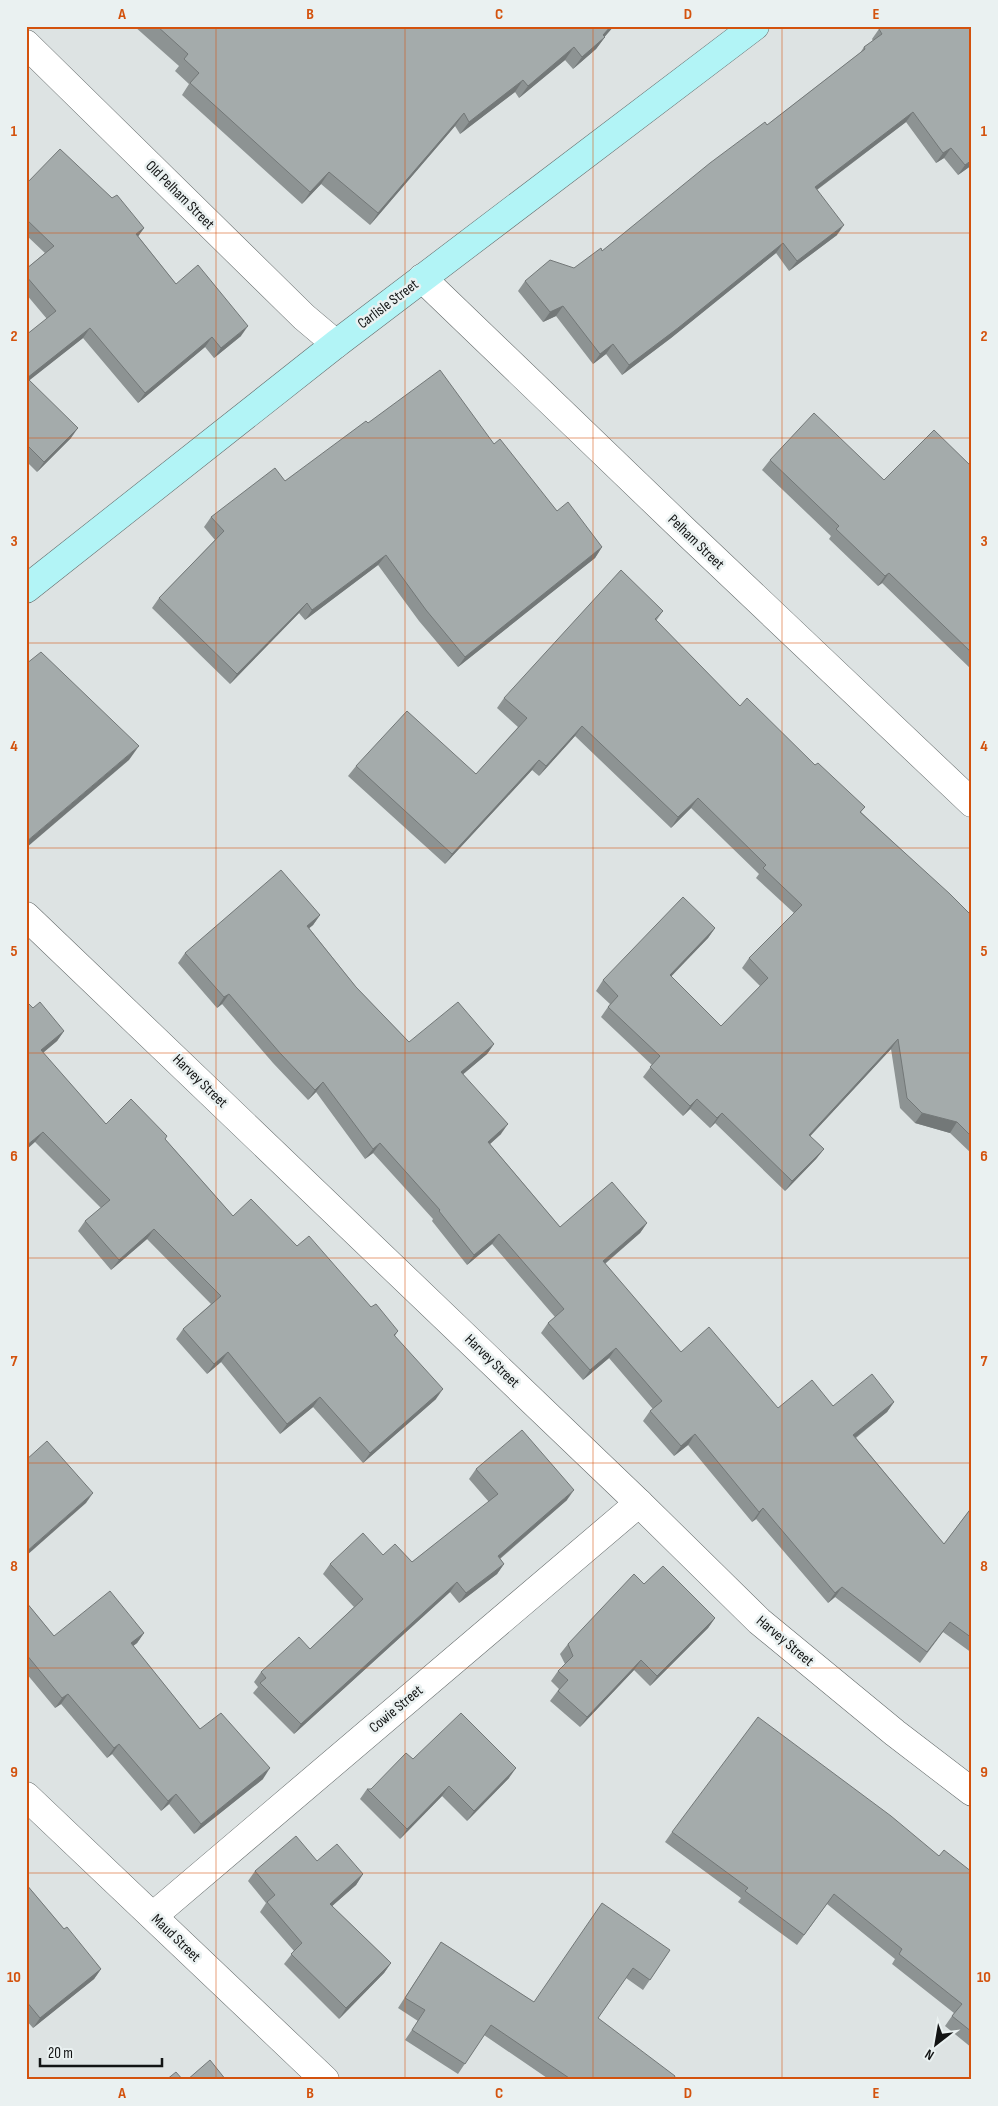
<svg xmlns="http://www.w3.org/2000/svg" width="998" height="2106" viewBox="0 0 998 2106" font-family="'Sofia Sans Condensed',sans-serif">
<style>
.lines{fill:none;stroke-linecap:round;stroke-linejoin:round}
.street-casing{stroke:#636969;stroke-width:29}
.secondary-casing{stroke:#636969;stroke-width:29}
.street{stroke:#fff;stroke-width:28}
.secondary{stroke:#b2f4f6;stroke-width:28}
.wall{fill:#8d9393}
.shaded-wall{fill:#737878}
.building{fill:#a4abab;stroke:#737878}
.grid{fill:none;stroke:#d3520d;stroke-width:1;stroke-opacity:0.55}
.labels{text-anchor:middle;dominant-baseline:central;stroke-width:5;stroke-linejoin:round;paint-order:stroke}
.street-label{font-size:15px;fill:#121414;stroke:#eaf1f1}
.neatline{fill:none;stroke:#d3520d;stroke-width:2}
.grid-label{font-size:16px;text-anchor:middle;font-weight:bold;fill:#d3520d}
</style>
<rect width="100%" height="100%" fill="#dde3e3"/>
<g class="lines">
<g class="street-casing">
<g id="street">
<polyline points="26,44 304,317 336,344"/>
<polyline points="422,278 683,529 972,803"/>
<polyline points="26,916 639,1503 759,1621 895,1733 972,1792"/>
<polyline points="26,1796 325,2080"/>
<polyline points="153,1916 639,1503"/>
</g>
</g>
<g class="secondary-casing">
<polyline id="secondary" points="26,589 336,344 755,26"/>
</g>
<use href="#street" class="street"/>
<use href="#secondary" class="secondary"/>
</g>
<g class="wall">
<polygon points="134,26 614,26 605,36 605,37 596,49 573,69 565,60 519,98 515,92 460,134 455,126 370,225 321,184 302,204 182,95 189,84 175,71 179,66"/>
<polygon points="879,29 972,165 958,175 944,158 936,163 906,122 817,190 837,235 789,271 776,253 671,338 622,375 606,354 593,364 556,316 543,322 518,291 525,281 574,268 602,251 767,125 860,53 864,47 873,41 872,39"/>
<polygon points="26,184 144,228 138,236 176,284 241,336 214,358 205,347 138,403 83,338 29,380 71,438 37,472 26,461 26,335 47,319 26,294 26,269 45,253 26,235"/>
<polygon points="368,423 494,444 557,511 602,547 595,558 458,667 419,621 378,565 305,620 299,613 230,684 152,608 159,598 215,540 204,527 211,517 285,481"/>
<polygon points="770,460 884,480 972,467 972,670 882,583 878,586 829,539 831,536 762,470"/>
<polygon points="663,611 656,621 740,706 815,765 865,807 861,812 972,916 972,1154 950,1133 915,1123 900,1108 891,1049 810,1136 824,1149 816,1159 785,1191 715,1123 710,1128 690,1109 683,1116 643,1077 652,1065 601,1017 610,1004 596,991 603,980 715,928 708,938 671,976 721,1026 760,986 742,968 749,958 794,913 756,878 759,874 691,808 671,828 575,736 539,776 532,770 445,864 348,776 356,766 476,774 518,727 497,708 504,698"/>
<polygon points="320,915 313,925 309,928 356,987 409,1042 494,1044 487,1054 463,1074 501,1134 490,1144 560,1227 647,1223 640,1233 605,1264 681,1352 778,1408 894,1402 887,1412 856,1438 944,1544 972,1507 972,1653 943,1632 920,1663 835,1597 828,1603 756,1519 752,1522 688,1445 674,1456 643,1421 650,1411 653,1409 609,1358 583,1380 541,1333 548,1323 555,1317 492,1244 467,1265 432,1221 433,1219 373,1153 365,1159 316,1092 308,1100 273,1063 222,1004 217,1008 178,963 185,953"/>
<polygon points="33,1008 64,1031 57,1041 43,1053 106,1124 165,1139 233,1216 297,1246 371,1307 398,1331 395,1336 436,1399 363,1463 313,1407 280,1434 221,1362 207,1374 176,1339 183,1329 211,1304 147,1239 111,1270 78,1231 85,1221 101,1208 35,1142"/>
<polygon points="476,1469 567,1500 500,1559 504,1564 497,1574 459,1603 450,1592 294,1734 253,1693 258,1687 254,1682 261,1672 310,1649 354,1607 323,1574 330,1564 383,1555 412,1562 489,1502 469,1479"/>
<polygon points="644,1584 715,1618 708,1628 650,1686 634,1670 580,1727 550,1701 559,1689 551,1681 558,1671 565,1664 560,1654 568,1644"/>
<polygon points="26,1602 54,1636 144,1633 137,1643 133,1646 200,1729 263,1779 194,1834 169,1804 161,1811 112,1754 107,1758 61,1704 55,1708 26,1673"/>
<polygon points="413,1759 509,1778 467,1821 442,1796 400,1839 360,1799 367,1789 371,1789"/>
<polygon points="672,1832 939,1856 972,1872 972,2048 945,2026 954,2013 892,1964 895,1959 827,1904 797,1945 738,1902 741,1898 665,1842"/>
<polygon points="317,1861 363,1874 356,1885 332,1906 391,1963 384,1973 339,2019 284,1964 294,1951 260,1912 266,1903 248,1881 255,1871"/>
<polygon points="26,1884 64,1929 101,1969 94,1979 33,2028 26,2020"/>
<polygon points="441,1942 534,2002 670,1950 643,1990 626,1978 598,2018 676,2080 550,2080 484,2035 458,2074 405,2040 418,2021 398,2008"/>
</g>
<g class="shaded-wall">
<polygon points="611,26 614,26 601,41 605,37 596,49 573,69 582,57"/>
<polygon points="574,47 565,60 519,98 528,86"/>
<polygon points="523,80 515,92 460,134 469,122"/>
<polygon points="913,112 906,122 807,197 815,187"/>
<polygon points="464,113 455,126 370,225 378,213"/>
<polygon points="951,148 944,158 936,163 943,153"/>
<polygon points="972,160 972,165 958,175 965,165"/>
<polygon points="329,172 321,184 302,204 310,192"/>
<polygon points="844,225 837,235 789,271 797,261"/>
<polygon points="144,228 137,238 136,234"/>
<polygon points="783,243 776,253 671,338 622,375 629,365"/>
<polygon points="563,306 556,316 543,322 550,312"/>
<polygon points="248,326 241,336 214,358 221,348"/>
<polygon points="90,328 83,338 26,383 26,378"/>
<polygon points="212,337 205,347 138,403 145,393"/>
<polygon points="613,344 606,354 593,364 600,354"/>
<polygon points="78,428 71,438 37,472 44,462"/>
<polygon points="602,547 595,558 458,667 465,657"/>
<polygon points="386,555 378,565 305,620 312,610"/>
<polygon points="889,573 882,583 878,586 885,576"/>
<polygon points="307,603 299,613 230,684 237,674"/>
<polygon points="582,726 575,736 539,776 546,766"/>
<polygon points="139,746 129,760 26,848 26,842"/>
<polygon points="539,760 532,770 445,864 452,854"/>
<polygon points="698,798 691,808 671,828 678,817"/>
<polygon points="320,915 313,925 300,936 307,926"/>
<polygon points="715,928 708,938 663,985 670,975"/>
<polygon points="229,994 222,1004 217,1008 224,997"/>
<polygon points="64,1031 57,1041 34,1060 41,1050"/>
<polygon points="898,1039 891,1049 802,1145 809,1135"/>
<polygon points="494,1044 487,1054 454,1082 461,1072"/>
<polygon points="323,1082 316,1092 308,1100 315,1090"/>
<polygon points="697,1099 690,1109 683,1116 690,1106"/>
<polygon points="722,1113 715,1123 710,1128 717,1118"/>
<polygon points="922,1113 957,1122 950,1133 915,1123"/>
<polygon points="508,1124 501,1134 481,1152 488,1142"/>
<polygon points="43,1132 35,1142 26,1150 26,1146"/>
<polygon points="380,1143 373,1153 365,1159 373,1149"/>
<polygon points="824,1149 816,1159 785,1191 792,1181"/>
<polygon points="647,1223 640,1233 596,1271 603,1261"/>
<polygon points="154,1229 147,1239 111,1270 119,1260"/>
<polygon points="499,1234 492,1244 467,1265 474,1255"/>
<polygon points="616,1348 609,1358 583,1380 590,1370"/>
<polygon points="228,1352 221,1362 207,1374 214,1364"/>
<polygon points="443,1389 436,1399 363,1463 370,1453"/>
<polygon points="320,1397 313,1407 280,1434 287,1424"/>
<polygon points="894,1402 887,1412 846,1445 853,1435"/>
<polygon points="695,1434 688,1445 674,1456 681,1446"/>
<polygon points="574,1490 567,1500 491,1566 498,1556"/>
<polygon points="93,1493 86,1503 26,1556 26,1552"/>
<polygon points="763,1508 756,1519 752,1522 759,1512"/>
<polygon points="504,1564 497,1574 459,1603 466,1593"/>
<polygon points="457,1582 450,1592 294,1734 301,1724"/>
<polygon points="842,1587 835,1597 828,1603 835,1593"/>
<polygon points="715,1618 708,1628 650,1686 657,1676"/>
<polygon points="144,1633 137,1643 124,1653 131,1643"/>
<polygon points="641,1660 634,1670 580,1727 587,1717"/>
<polygon points="68,1694 61,1704 55,1708 62,1698"/>
<polygon points="119,1744 112,1754 107,1758 114,1748"/>
<polygon points="270,1768 263,1779 194,1834 201,1824"/>
<polygon points="516,1768 509,1778 467,1821 474,1811"/>
<polygon points="449,1786 442,1796 400,1839 407,1829"/>
<polygon points="176,1794 169,1804 161,1811 168,1801"/>
<polygon points="363,1874 356,1885 323,1914 330,1904"/>
<polygon points="391,1963 384,1973 339,2019 346,2008"/>
<polygon points="101,1969 94,1979 33,2028 40,2018"/>
</g>
<g class="building">
<polygon points="157,26 611,26 603,35 605,37 582,57 574,47 528,86 523,80 469,122 464,113 378,213 329,172 310,192 190,83 199,73 184,59 188,54"/>
<polygon points="882,26 972,26 972,160 965,165 951,148 943,153 913,112 815,187 844,225 797,261 783,243 678,328 629,365 613,344 600,354 563,306 550,312 525,281 550,260 574,268 601,248 602,251 710,163 765,122 767,125 865,49 864,47 882,34 879,29"/>
<polygon points="60,149 112,198 117,195 144,228 136,234 176,284 198,265 248,326 221,348 212,337 145,393 90,328 27,378 78,428 44,462 26,444 26,335 56,311 26,276 26,269 54,246 26,219 26,184"/>
<polygon points="440,370 494,444 500,439 557,511 568,502 602,547 465,657 426,610 386,555 312,610 307,603 237,674 159,598 224,531 211,517 275,468 285,481 366,421 368,423"/>
<polygon points="814,413 884,480 934,430 972,467 972,653 889,573 885,576 836,529 839,526 770,460"/>
<polygon points="621,570 663,611 655,619 740,706 747,698 815,765 818,763 865,807 860,812 950,894 972,916 972,1137 957,1122 922,1113 907,1098 898,1039 809,1135 824,1149 792,1181 722,1113 717,1118 697,1099 690,1106 650,1067 660,1056 608,1007 618,996 603,980 683,897 715,928 670,975 721,1026 768,978 749,958 802,905 763,868 766,865 698,798 678,817 582,726 546,766 539,760 452,854 356,766 407,711 476,774 527,718 504,698"/>
<polygon points="41,652 139,746 26,842 26,664"/>
<polygon points="281,870 320,915 307,926 356,987 409,1042 458,1002 494,1044 461,1072 508,1124 488,1142 560,1227 612,1182 647,1223 603,1261 681,1352 709,1327 778,1408 812,1380 833,1406 872,1374 894,1402 853,1435 944,1544 972,1507 972,1638 950,1622 927,1652 842,1587 835,1593 763,1508 759,1512 695,1434 681,1446 650,1411 662,1401 616,1348 590,1370 548,1323 564,1309 499,1234 474,1255 439,1211 440,1210 380,1143 373,1149 323,1082 315,1090 280,1053 229,994 224,997 185,953"/>
<polygon points="26,1001 33,1008 40,1002 64,1031 41,1050 106,1124 131,1099 167,1136 165,1139 233,1216 251,1199 297,1246 309,1236 371,1307 376,1304 398,1331 394,1335 443,1389 370,1453 320,1397 287,1424 228,1352 214,1364 183,1329 221,1296 154,1229 119,1260 85,1221 110,1200 43,1132 26,1146"/>
<polygon points="522,1430 574,1490 498,1556 504,1564 466,1593 457,1582 301,1724 260,1683 266,1678 261,1672 299,1637 310,1649 363,1599 330,1564 363,1533 383,1555 395,1544 412,1562 498,1494 476,1469"/>
<polygon points="47,1441 93,1493 26,1552 26,1460"/>
<polygon points="663,1566 715,1618 657,1676 641,1660 587,1717 558,1691 568,1680 558,1671 573,1656 568,1644 634,1574 644,1584"/>
<polygon points="110,1591 144,1633 131,1643 200,1729 221,1713 270,1768 201,1824 176,1794 168,1801 119,1744 114,1748 68,1694 62,1698 26,1654 26,1602 54,1636"/>
<polygon points="461,1713 516,1768 474,1811 449,1786 407,1829 367,1789 371,1789 406,1753 413,1759"/>
<polygon points="758,1717 891,1816 939,1856 944,1850 972,1872 972,2032 952,2016 962,2004 899,1954 902,1949 834,1894 804,1935 745,1891 748,1888 672,1832"/>
<polygon points="296,1836 317,1861 337,1844 363,1874 330,1904 391,1963 346,2008 291,1954 302,1943 267,1902 275,1895 255,1871"/>
<polygon points="26,1884 64,1929 67,1927 101,1969 40,2018 26,2001"/>
<polygon points="602,1903 670,1950 650,1980 633,1968 598,2018 675,2076 674,2078 676,2080 572,2080 491,2025 465,2064 412,2030 425,2010 405,1998 441,1942 534,2002"/>
<polygon points="210,2060 226,2080 187,2080"/>
<polygon points="176,2072 183,2080 166,2080"/>
</g>
<path class="grid" d="M216,26V2080M405,26V2080M593,26V2080M782,26V2080M26,233H972M26,438H972M26,643H972M26,848H972M26,1053H972M26,1258H972M26,1463H972M26,1668H972M26,1873H972"/>
<g class="labels">
<g class="street-label">
<text transform="translate(180 195) rotate(45)">Old Pelham Street</text>
<text transform="translate(388 304) rotate(-37)">Carlisle Street</text>
<text transform="translate(696 542) rotate(44)">Pelham Street</text>
<text transform="translate(200 1081) rotate(44)">Harvey Street</text>
<text transform="translate(492 1361) rotate(44)">Harvey Street</text>
<text transform="translate(785 1641) rotate(40)">Harvey Street</text>
<text transform="translate(396 1709) rotate(-40)">Cowie Street</text>
<text transform="translate(176 1938) rotate(44)">Maud Street</text>
</g>
</g>
<rect width="998" height="2106" fill="none" stroke="#eaf1f1" stroke-width="55"/>
<g transform="translate(936 2044) rotate(211)" stroke="#eaf1f1" stroke-width="4" paint-order="stroke">
<path d="M0-4L9 19L0 12L-9 19Z" fill="#121414"/>
<text y="-8" font-size="14" font-weight="bold" text-anchor="middle" fill="#121414">N</text>
</g>
<path d="M40 2058v8h122v-8" fill="none" stroke="#121414" stroke-width="2.5"/>
<text x="48" y="2058" font-size="15" fill="#121414" stroke="#eaf1f1" stroke-width="4" paint-order="stroke">20 m</text>
<rect x="28" y="28" width="942" height="2050" class="neatline"/>
<g class="grid-label">
<text x="122" y="19">A</text>
<text x="310" y="19">B</text>
<text x="499" y="19">C</text>
<text x="688" y="19">D</text>
<text x="876" y="19">E</text>
<text x="14" y="136">1</text>
<text x="984" y="136">1</text>
<text x="14" y="341">2</text>
<text x="984" y="341">2</text>
<text x="14" y="546">3</text>
<text x="984" y="546">3</text>
<text x="14" y="751">4</text>
<text x="984" y="751">4</text>
<text x="14" y="956">5</text>
<text x="984" y="956">5</text>
<text x="14" y="1161">6</text>
<text x="984" y="1161">6</text>
<text x="14" y="1366">7</text>
<text x="984" y="1366">7</text>
<text x="14" y="1571">8</text>
<text x="984" y="1571">8</text>
<text x="14" y="1777">9</text>
<text x="984" y="1777">9</text>
<text x="14" y="1982">10</text>
<text x="984" y="1982">10</text>
<text x="122" y="2098">A</text>
<text x="310" y="2098">B</text>
<text x="499" y="2098">C</text>
<text x="688" y="2098">D</text>
<text x="876" y="2098">E</text>
</g>
</svg>
